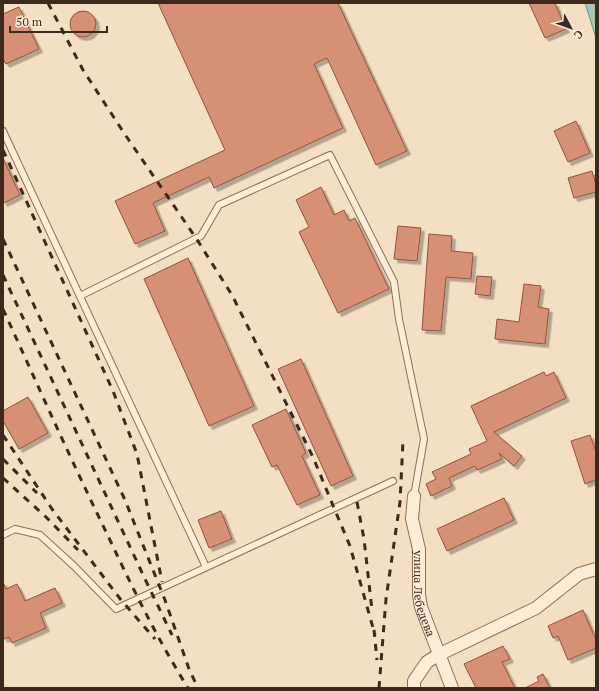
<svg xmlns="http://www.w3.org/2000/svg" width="599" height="691" viewBox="0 0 599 691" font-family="'PT Serif',serif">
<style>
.water{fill:#a5c6b8;stroke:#6b9585}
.building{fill:#d69074;stroke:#92523a;filter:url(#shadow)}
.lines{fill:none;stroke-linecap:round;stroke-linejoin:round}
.lane-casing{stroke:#906e57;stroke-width:8}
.street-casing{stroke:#906e57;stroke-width:14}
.lane{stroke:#fcedd7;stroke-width:6}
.street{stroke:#fcedd7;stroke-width:12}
.rail{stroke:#3e291d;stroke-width:3;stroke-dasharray:7 7;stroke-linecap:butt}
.labels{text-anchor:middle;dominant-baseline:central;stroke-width:3;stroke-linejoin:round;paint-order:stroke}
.street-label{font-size:12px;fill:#3e291d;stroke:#f9ead4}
</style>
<defs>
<filter id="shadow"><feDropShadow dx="3.5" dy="3.5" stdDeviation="0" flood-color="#0004"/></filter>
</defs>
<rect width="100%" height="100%" fill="#f3dfc3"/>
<polygon class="water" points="585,3 596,3 596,38"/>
<g class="building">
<polygon points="158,3 338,3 407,151 376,165 327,58 314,64 343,128 214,188 209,177 153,203 165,231 135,244 115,201 225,150"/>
<polygon points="529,3 555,3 566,29 545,38"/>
<polygon points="19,7 39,49 6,64 3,59 3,14"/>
<circle cx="83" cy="24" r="13"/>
<polygon points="576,121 590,153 568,162 554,131"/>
<polygon points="3,158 20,195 4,203 3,202"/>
<polygon points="592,171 596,185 596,192 574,198 568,178"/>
<polygon points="321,187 334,215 344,210 349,221 355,218 389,289 338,313 299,232 309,227 296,200"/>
<polygon points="398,226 421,228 417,261 394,259"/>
<polygon points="429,234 452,236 451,251 473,253 471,279 446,277 441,331 422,330"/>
<polygon points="188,258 254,406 209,426 144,279"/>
<polygon points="477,276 492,277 490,296 475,294"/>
<polygon points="524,284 541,286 538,307 549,309 545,344 495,339 497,319 519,322"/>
<polygon points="301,359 353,476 331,486 278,369"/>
<polygon points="544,372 546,376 554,372 566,398 494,432 522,456 514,466 499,453 502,459 477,470 475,466 449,478 452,486 431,496 426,484 436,479 432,472 471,454 469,449 487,441 471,406"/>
<polygon points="28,397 48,433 19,449 3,421 3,411"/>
<polygon points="286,409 306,453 302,456 320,495 297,505 277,465 272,467 252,425"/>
<polygon points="590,435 596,452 596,480 585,484 571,441"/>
<polygon points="504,498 514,520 447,551 437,529"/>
<polygon points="221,511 232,539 209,548 198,520"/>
<polygon points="3,582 6,589 17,584 25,601 55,588 62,603 40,613 46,628 12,643 9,637 4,639 3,638"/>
<polygon points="583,610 596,640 596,648 568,660 558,636 553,638 548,626"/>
<polygon points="503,646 510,659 502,662 515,688 476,688 464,664"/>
<polygon points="543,674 550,688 525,688 539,681 537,677"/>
</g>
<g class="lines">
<g class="lane-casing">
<g id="lane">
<polyline points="3,131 206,567"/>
<polyline points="80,296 201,236 219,205 330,155 394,282 399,319 424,439 414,496"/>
<polyline points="3,535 15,529 40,535 74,566 116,609 393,481"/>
</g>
</g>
<g class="street-casing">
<g id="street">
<path id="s1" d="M414,496L412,519L419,549V595L421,607L452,688"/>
<polyline points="414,688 414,681 427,662 438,655 536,608 579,574 596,569"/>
</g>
</g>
<use href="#lane" class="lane"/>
<use href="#street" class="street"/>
<g class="rail">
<polyline points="48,3 83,70 126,136 196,238 232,295 313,457 334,508 350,546 375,635"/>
<polyline points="3,150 113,391 137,454 162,582"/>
<polyline points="3,239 125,500 165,600 189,669 198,688"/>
<polyline points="3,275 145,579 172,635"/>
<path d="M3,309C38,386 72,462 109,538C133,589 158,640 188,688"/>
<polyline points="3,435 52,509 121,600 155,639"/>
<polyline points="3,459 37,493"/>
<polyline points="3,478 46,517 78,550"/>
<polyline points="357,502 364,539 372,610"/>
<polyline points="374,630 377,660"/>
<polyline points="379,688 386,599 400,502 403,441"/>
</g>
</g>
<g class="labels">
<g class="street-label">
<text stroke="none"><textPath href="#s1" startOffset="99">улица Лебедева</textPath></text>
</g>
</g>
<rect width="599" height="691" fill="none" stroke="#3e291d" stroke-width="8"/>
<g transform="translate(571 28) rotate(131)" stroke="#f9ead4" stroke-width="3" paint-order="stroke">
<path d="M0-3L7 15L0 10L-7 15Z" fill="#3e291d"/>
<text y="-6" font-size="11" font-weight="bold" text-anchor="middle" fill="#3e291d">С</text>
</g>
<path d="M10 26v6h97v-6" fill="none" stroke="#3e291d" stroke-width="2"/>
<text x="16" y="26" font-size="12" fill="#3e291d" stroke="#f9ead4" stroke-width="3" paint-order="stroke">50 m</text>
</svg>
